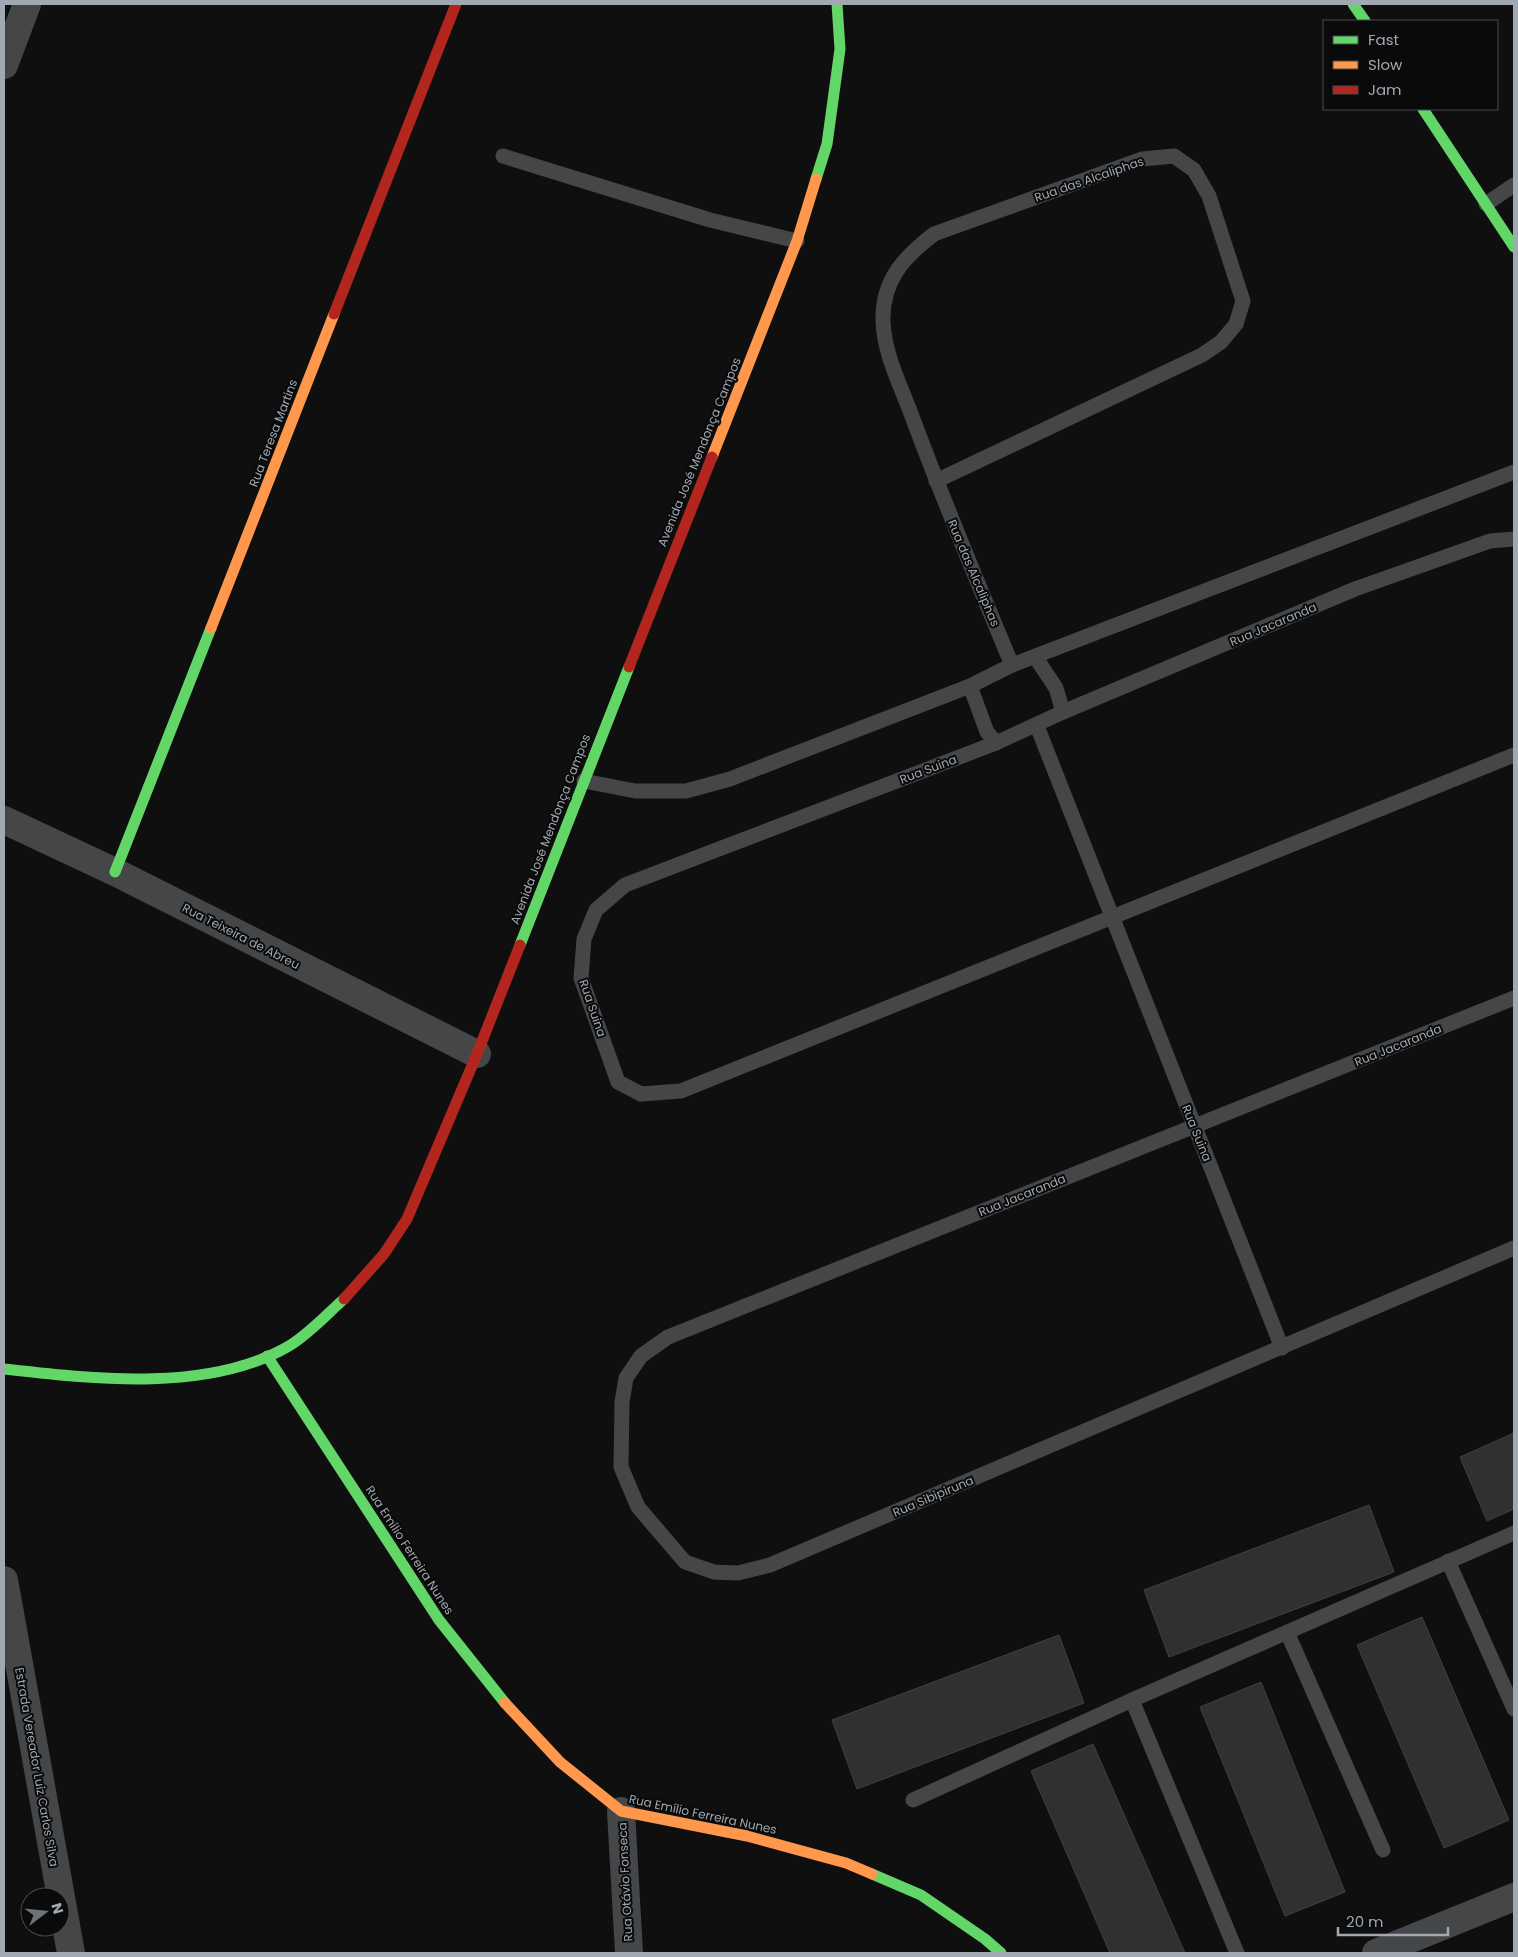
<svg xmlns="http://www.w3.org/2000/svg" width="1518" height="1957" viewBox="0 0 1518 1957" font-family="Poppins,sans-serif">
<style>
.building{fill:#303032;stroke:#3e4144}
.lines{fill:none;stroke-linecap:round;stroke-linejoin:round}
.lane{stroke:#444648;stroke-width:15}
.street{stroke:#444648;stroke-width:28}
.fast{stroke:#63d668;stroke-width:11}
.slow{stroke:#ff974d;stroke-width:11}
.jam{stroke:#b3261e;stroke-width:11}
.labels{text-anchor:middle;dominant-baseline:central;stroke-width:4;stroke-linejoin:round;paint-order:stroke}
.street-label{font-size:12px;fill:#a0a9b2;stroke:#0a0a0b}
</style>
<rect width="100%" height="100%" fill="#0f0f10"/>
<g class="building">
<polygon points="1514,1433 1514,1509 1487,1521 1460,1457"/>
<polygon points="1369,1505 1394,1572 1169,1657 1144,1590"/>
<polygon points="1422,1617 1509,1820 1444,1848 1357,1645"/>
<polygon points="1059,1635 1084,1703 857,1789 832,1720"/>
<polygon points="1261,1682 1345,1892 1285,1916 1200,1707"/>
<polygon points="1093,1744 1185,1953 1110,1953 1031,1771"/>
</g>
<g class="lines">
<g class="lane">
<polyline points="503,156 710,220 797,241"/>
<polyline points="1486,204 1514,185"/>
<path d="M936,481L1202,355L1221,342L1236,324L1243,301L1209,196L1194,170L1174,156L1142,159L934,234C904,257 882,280 883,321C884,355 902,388 913,419C944,502 978,584 1012,665"/>
<polyline points="1514,539 1490,541 1355,589 1063,712 996,743 625,885 596,910 584,939 581,978 618,1082 641,1094 681,1091 1514,755"/>
<polyline points="1036,658 1056,688 1063,712"/>
<polyline points="970,686 987,732 996,743"/>
<polyline points="1037,726 1282,1348"/>
<polyline points="584,781 635,791 686,791 730,779 970,686 1012,665 1514,472"/>
<polyline points="1514,998 668,1337 641,1356 626,1378 622,1402 621,1467 638,1507 685,1562 714,1572 738,1573 770,1565 1514,1248"/>
<polyline points="1448,1561 1514,1709"/>
<polyline points="1287,1632 1383,1850"/>
<polyline points="1132,1700 1237,1953"/>
<polyline points="913,1800 1132,1700 1514,1533"/>
</g>
<g class="street">
<polyline points="4,65 27,4"/>
<polyline points="4,820 115,872 477,1054"/>
<polyline points="4,1580 71,1953"/>
<polyline points="621,1811 629,1953"/>
<polyline points="1376,1953 1514,1897"/>
</g>
<g class="fast">
<polyline points="1353,4 1365,21"/>
<polyline points="1423,109 1514,247"/>
<polyline points="816,179 827,144 840,49 837,4"/>
<polyline points="115,872 211,628"/>
<polyline points="520,945 629,667"/>
<polyline points="267,1356 439,1620 505,1703"/>
<path d="M4,1369C93,1379 208,1393 289,1346C309,1334 327,1314 344,1299"/>
<polyline points="872,1874 921,1895 985,1939 1001,1953"/>
</g>
<g class="slow">
<polyline points="712,457 797,241 816,179"/>
<polyline points="211,628 334,314"/>
<polyline points="505,1703 560,1762 621,1811 747,1836 846,1863 872,1874"/>
</g>
<g class="jam">
<polyline points="334,314 456,4"/>
<polyline points="629,667 712,457"/>
<polyline points="344,1299 384,1254 407,1219 477,1054 520,945"/>
</g>
</g>
<g class="labels">
<g class="street-label">
<text transform="translate(1089 179) rotate(-19)">Rua das Alcaliphas</text>
<text transform="translate(273 433) rotate(-69)">Rua Teresa Martins</text>
<text transform="translate(699 452) rotate(-68)">Avenida José Mendonça Campos</text>
<text transform="translate(974 573) rotate(67)">Rua das Alcaliphas</text>
<text transform="translate(1273 624) rotate(-23)">Rua Jacaranda</text>
<text transform="translate(928 769) rotate(-21)">Rua Suina</text>
<text transform="translate(550 829) rotate(-69)">Avenida José Mendonça Campos</text>
<text transform="translate(241 936) rotate(27)">Rua Teixeira de Abreu</text>
<text transform="translate(593 1008) rotate(71)">Rua Suina</text>
<text transform="translate(1398 1045) rotate(-22)">Rua Jacaranda</text>
<text transform="translate(1197 1133) rotate(68)">Rua Suina</text>
<text transform="translate(1022 1195) rotate(-22)">Rua Jacaranda</text>
<text transform="translate(933 1496) rotate(-23)">Rua Sibipiruna</text>
<text transform="translate(410 1550) rotate(57)">Rua Emílio Ferreira Nunes</text>
<text transform="translate(37 1767) rotate(80)">Estrada Vereador Luiz Carlos Silva</text>
<text transform="translate(703 1814) rotate(12)">Rua Emílio Ferreira Nunes</text>
<text transform="translate(625 1882) rotate(-93)">Rua Otávio Fonseca</text>
</g>
</g>
<rect width="1518" height="1957" fill="none" stroke="#a0a9b2" stroke-width="10"/>
<rect x="1323" y="20" width="175" height="90" fill="#0a0a0b" stroke="#464a4e"/>
<rect x="1333" y="36" width="25" height="8" fill="#63d668" stroke="#464a4e"/>
<text x="1368" y="45" font-size="15" fill="#a0a9b2">Fast</text>
<rect x="1333" y="61" width="25" height="8" fill="#ff974d" stroke="#464a4e"/>
<text x="1368" y="70" font-size="15" fill="#a0a9b2">Slow</text>
<rect x="1333" y="86" width="25" height="8" fill="#b3261e" stroke="#464a4e"/>
<text x="1368" y="95" font-size="15" fill="#a0a9b2">Jam</text>
<g transform="translate(45 1912) rotate(74)"><circle r="24" fill="#0a0a0b" stroke="#464a4e"/>
<path d="M0-4L9 19L0 12L-9 19Z" fill="#6d7379"/>
<text y="-8" font-size="14" font-weight="bold" text-anchor="middle" fill="#a0a9b2">N</text>
</g>
<path d="M1338 1927v8h110v-8" fill="none" stroke="#a0a9b2" stroke-width="2.5"/>
<text x="1346" y="1927" font-size="15" fill="#a0a9b2" stroke="#0a0a0b" stroke-width="4" paint-order="stroke">20 m</text>
</svg>
